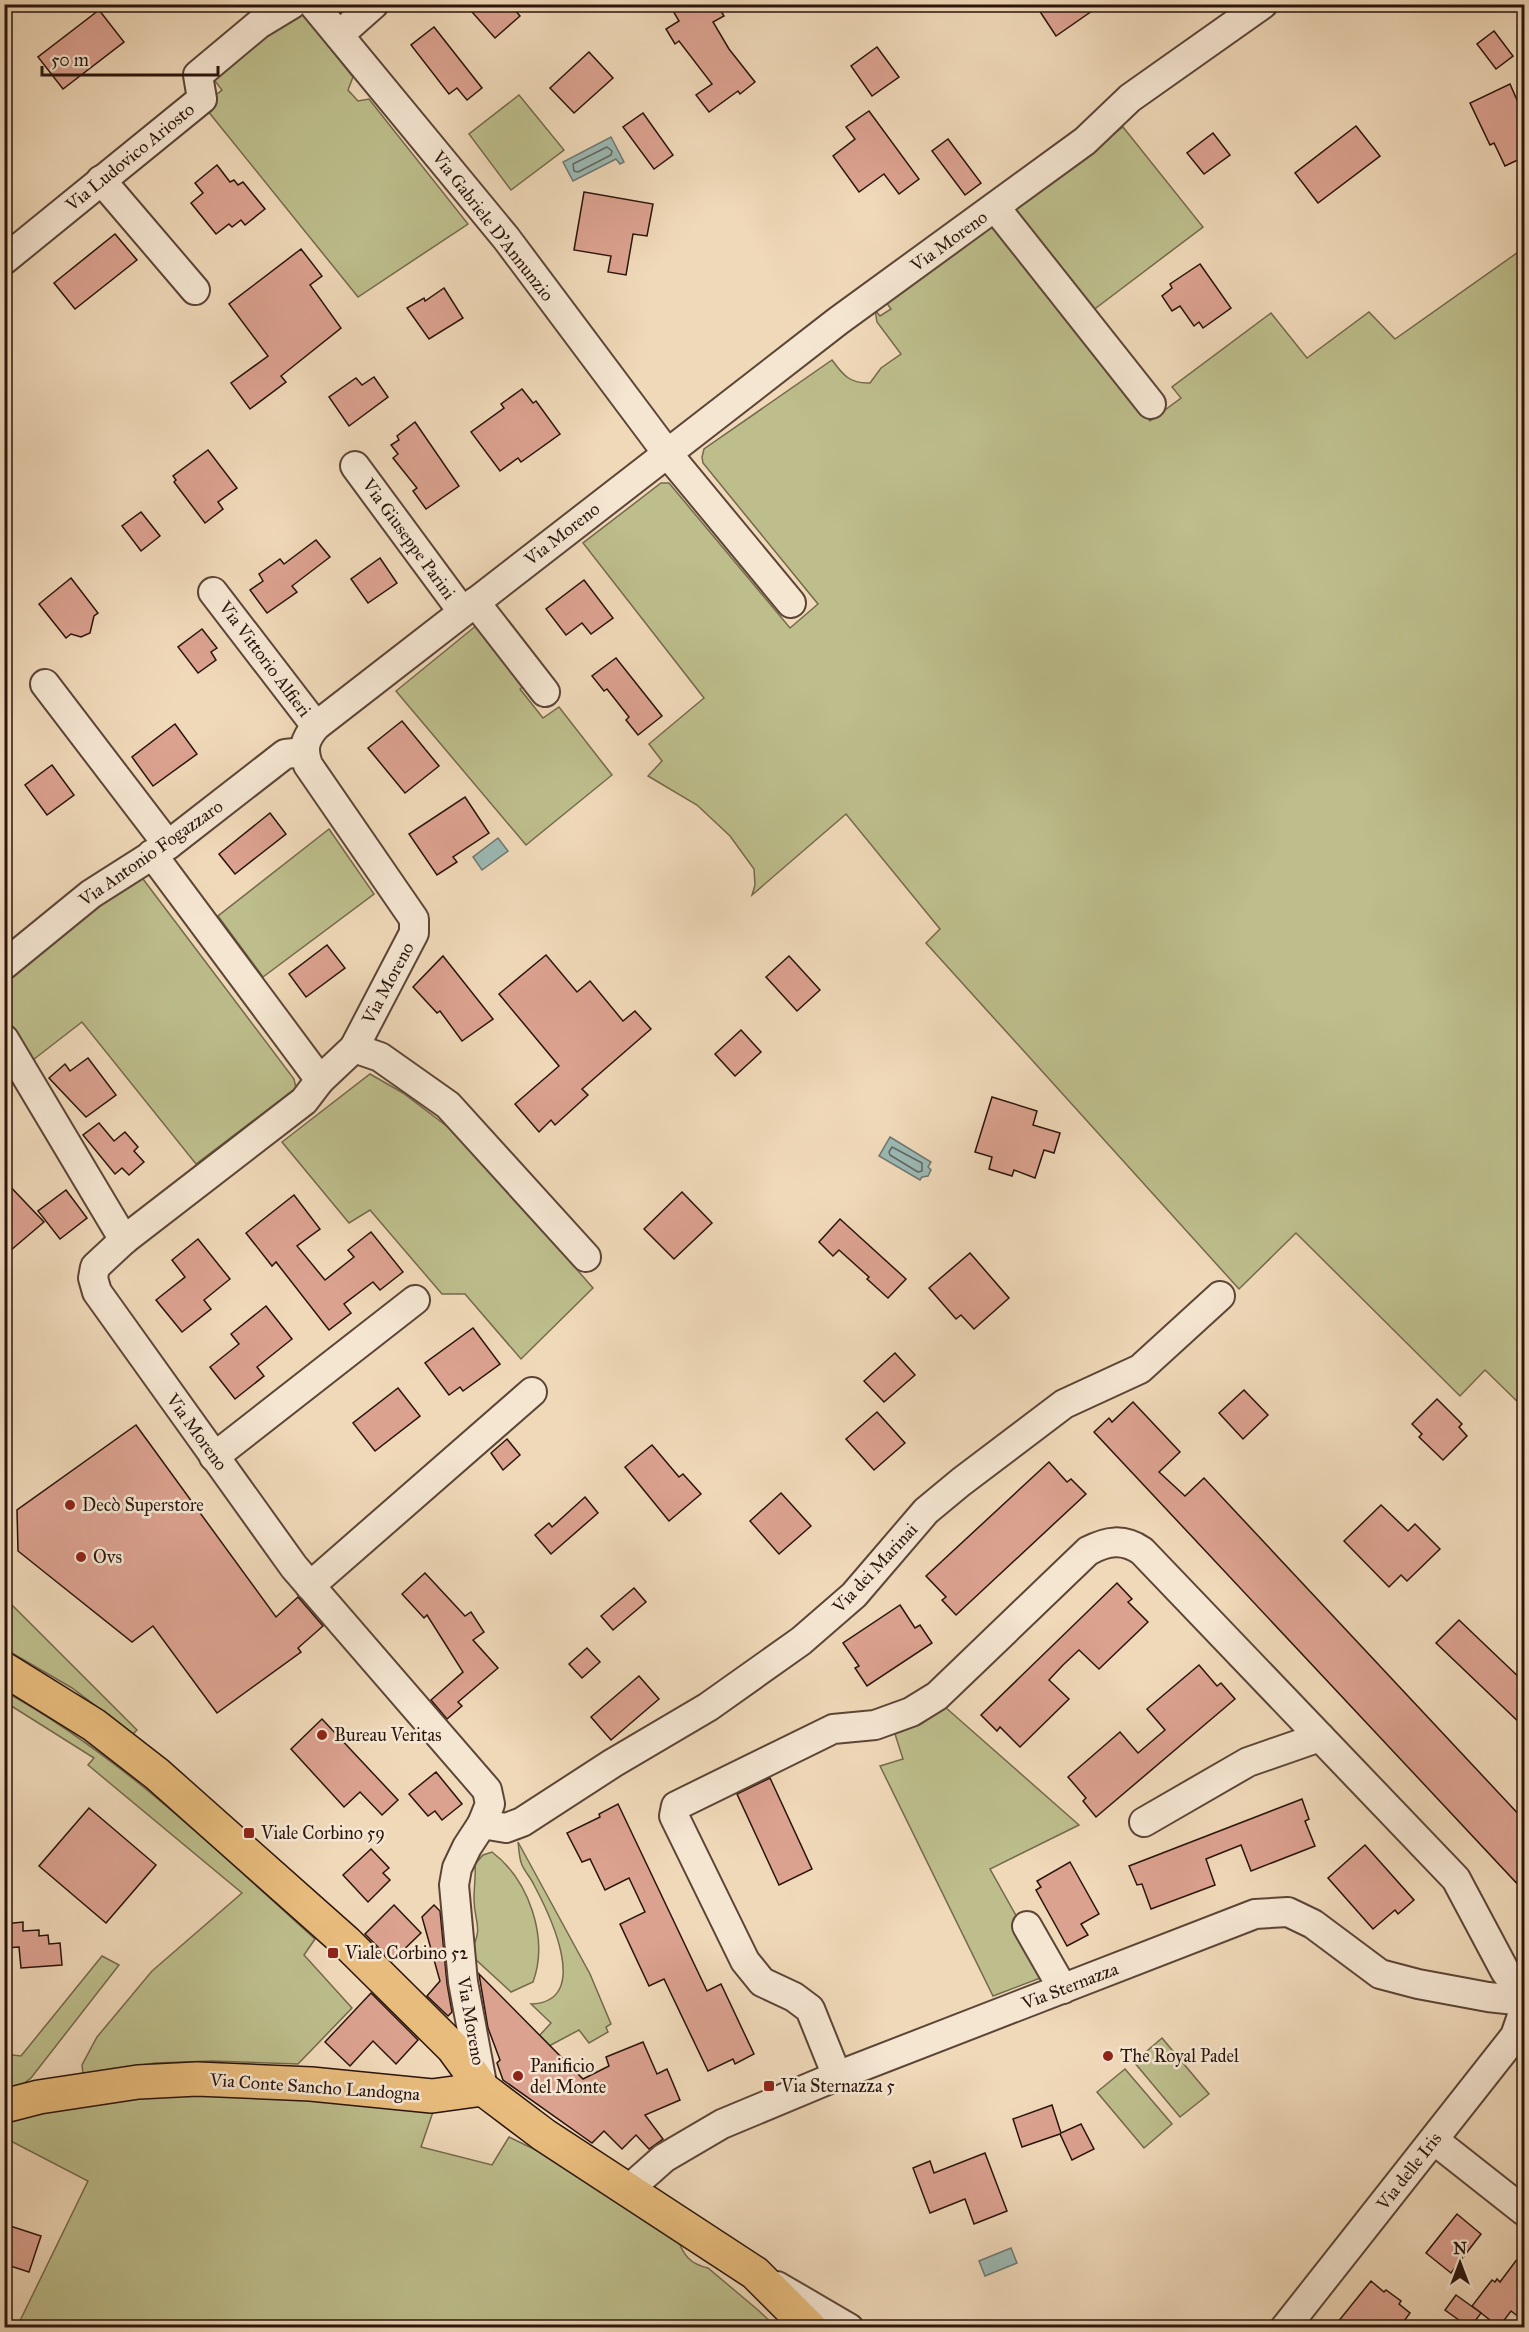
<svg xmlns="http://www.w3.org/2000/svg" width="1529" height="2332" viewBox="0 0 1529 2332" font-family="'IM FELL Great Primer',serif">
<style>
.green{fill:#bdbe8c;stroke:#74694c;stroke-width:1.5}
.water{fill:#9bb9b4;stroke:#6e7771;stroke-width:1.5}
.lines{fill:none;stroke-linecap:round;stroke-linejoin:round}
.shore{stroke:#626660;stroke-width:1.5}
.building{fill:#dca290;stroke:#2a140c;stroke-width:1.5}
.minor-casing{stroke:#5c4537;stroke-width:32}
.major-casing{stroke:#2a140c;stroke-width:36}
.minor{stroke:#f5e6d2;stroke-width:28}
.major{stroke:#e8bc7c;stroke-width:33}
.poi-dot{fill:#8f2418;stroke:#f5e6d2;stroke-width:2}
.labels{text-anchor:middle;dominant-baseline:central;stroke-width:5;stroke-linejoin:round;paint-order:stroke}
.street-label{font-size:18px;fill:#2a140c;stroke:#f5e6d2}
.poi-label{font-size:18px;fill:#2a140c;stroke:#f5e6d2;text-anchor:start}
</style>
<rect width="100%" height="100%" fill="#f0d9b9"/>
<filter id="stains"><feTurbulence type="fractalNoise" baseFrequency=".00333" numOctaves="4"/><feColorMatrix values="0 0 0 0 .2 0 0 0 0 .09 0 0 0 0 .02 0 0 0 .5 -.17"/></filter>
<radialGradient id="worn" r=".72"><stop offset=".6" stop-color="#630" stop-opacity="0"/><stop offset="1" stop-color="#630" stop-opacity=".3"/></radialGradient>
<g class="green">
<polygon points="298,8 353,77 348,90 358,101 369,99 468,224 358,297 203,105 222,90 215,81 213,75"/>
<polygon points="519,95 564,150 511,190 469,134"/>
<polygon points="1123,127 1203,227 1092,311 1013,209 1015,205"/>
<path d="M989,227L999,231L1150,421L1181,398L1172,387L1271,313L1307,358L1369,312L1395,339L1524,248V1408L1485,1370L1460,1396L1296,1233L1239,1289L926,943L940,929L846,814L752,895L755,885L754,869L730,836L697,805L648,776L662,761L649,744L704,698L583,543L661,483H669L790,628L818,604L703,463L702,457L704,449L832,360C843,375 850,384 870,383L881,368L901,354L877,322L875,310L880,316L891,309L886,302Z"/>
<polygon points="477,625 525,685 520,689 543,718 559,707 612,775 526,845 396,691"/>
<polygon points="329,829 374,894 263,977 218,916"/>
<polygon points="133,877 143,879 294,1079 296,1088 196,1164 82,1022 29,1063 5,1023 5,975"/>
<polygon points="370,1074 403,1093 461,1137 593,1288 521,1359 465,1294 442,1294 370,1210 349,1223 282,1142"/>
<polygon points="5,1598 137,1730 133,1734 72,1688 5,1649"/>
<path d="M4,1691C120,1755 217,1851 315,1939L304,1955L352,2008L298,2064L212,2061L155,2063L83,2074L82,2065L97,2037L152,1971L242,1893L88,1765L94,1758L5,1702Z"/>
<polygon points="945,1707 1079,1825 990,1869 1042,1962 1043,1977 993,1996 880,1766 903,1759 895,1734 921,1724"/>
<path d="M518,1842L590,1974L611,2024L606,2027L608,2032L589,2043L579,2030L549,2046L539,2036L551,2023L531,2004C593,2002 549,1913 534,1885C531,1878 525,1872 522,1865C519,1858 519,1849 518,1842Z"/>
<path d="M492,1852C529,1880 549,1938 533,1982L511,1992L474,1958L471,1951C484,1926 474,1923 474,1899C474,1887 476,1876 475,1864L483,1855Z"/>
<polygon points="102,1956 119,1965 31,2078 19,2087 5,2086 4,2054 21,2056"/>
<polygon points="1162,2038 1209,2094 1180,2117 1134,2062"/>
<polygon points="1125,2069 1172,2124 1144,2148 1097,2092"/>
<path d="M190,2091L434,2109L421,2147L492,2165L509,2137L540,2152L678,2239C683,2255 690,2264 708,2268L758,2310L776,2327H17L88,2181L5,2138L4,2119Z"/>
</g>
<g class="water">
<polygon points="611,137 624,162 620,164 616,159 573,181 563,162"/>
<polygon points="498,838 508,851 482,870 473,857"/>
<polygon points="890,1137 931,1162 928,1167 931,1170 928,1176 922,1177 920,1180 879,1156"/>
<polygon points="1011,2248 1017,2263 985,2276 979,2261"/>
</g>
<g class="lines">
<g class="shore">
<polygon points="607,147 612,151 611,155 578,172 574,171 573,164"/>
<polygon points="892,1147 922,1163 922,1171 918,1172 890,1155 889,1152"/>
</g>
</g>
<g class="building">
<polygon points="465,4 510,4 520,16 495,38"/>
<polygon points="669,4 702,4 704,7 709,4 717,4 724,16 713,22 729,49 755,82 740,94 738,91 709,112 696,95 712,84 679,41 675,44 666,29 679,21"/>
<polygon points="1035,4 1102,4 1056,36"/>
<polygon points="99,10 124,42 63,89 38,57"/>
<polygon points="434,27 482,88 467,100 457,88 449,94 411,45"/>
<polygon points="1494,31 1513,56 1496,69 1477,44"/>
<polygon points="877,47 899,77 872,96 851,66"/>
<polygon points="589,52 613,78 574,113 550,88"/>
<polygon points="1510,84 1524,116 1524,157 1505,166 1494,143 1490,145 1470,103"/>
<polygon points="869,111 919,179 899,194 884,174 859,192 833,156 855,139 846,127"/>
<polygon points="643,113 673,155 654,169 623,127"/>
<polygon points="1356,126 1380,156 1318,203 1295,173"/>
<polygon points="1213,133 1230,155 1204,174 1187,153"/>
<polygon points="948,139 981,183 965,195 932,151"/>
<polygon points="217,165 230,182 234,180 238,185 243,182 265,209 245,225 241,220 232,227 229,224 216,234 191,203 203,193 195,183"/>
<polygon points="584,192 653,204 647,236 633,234 626,275 608,272 611,256 574,250"/>
<polygon points="115,234 137,260 75,309 54,283"/>
<polygon points="301,249 322,276 310,285 341,328 281,376 286,382 250,409 231,383 268,356 229,304"/>
<polygon points="1200,264 1231,308 1203,328 1199,322 1194,326 1180,306 1172,311 1162,296 1172,288 1170,284"/>
<polygon points="444,288 463,318 429,339 407,308 424,298 425,301"/>
<polygon points="374,377 388,397 349,426 329,397 356,378 362,385"/>
<polygon points="522,389 533,403 536,401 560,434 521,462 518,458 500,471 471,432 504,408 501,404"/>
<polygon points="415,422 459,486 426,509 413,491 417,488 393,458 398,454 391,445 399,440 397,436"/>
<polygon points="208,450 237,488 218,502 223,509 205,523 174,482 176,480 173,476"/>
<polygon points="141,512 160,536 141,551 122,526"/>
<polygon points="316,540 330,557 292,586 297,592 267,613 250,590 263,581 259,574 280,559 284,564"/>
<polygon points="380,558 397,583 368,603 351,579"/>
<polygon points="71,578 98,613 94,616 90,633 81,637 71,634 66,638 39,604"/>
<polygon points="584,580 613,618 591,634 582,623 566,635 546,609"/>
<polygon points="202,629 217,648 211,652 216,660 198,673 178,647"/>
<polygon points="616,658 662,716 638,735 626,720 629,717 607,689 604,691 592,676"/>
<polygon points="402,721 439,766 405,793 368,748"/>
<polygon points="175,724 197,754 153,786 132,757"/>
<polygon points="52,765 74,795 47,815 25,785"/>
<polygon points="465,797 489,833 453,857 457,862 437,875 409,834"/>
<polygon points="270,813 286,834 235,874 219,854"/>
<polygon points="327,945 345,968 306,997 289,974"/>
<polygon points="546,955 577,992 590,981 623,1021 635,1011 651,1029 582,1089 588,1095 555,1125 551,1120 539,1132 515,1104 559,1066 499,994"/>
<polygon points="443,956 493,1019 462,1041 440,1011 437,1013 413,987"/>
<polygon points="789,956 820,990 797,1011 766,977"/>
<polygon points="741,1030 761,1052 735,1076 715,1054"/>
<polygon points="88,1058 116,1095 86,1117 49,1078 65,1064 70,1071"/>
<polygon points="992,1097 1037,1111 1033,1125 1060,1133 1054,1153 1044,1150 1035,1178 1014,1170 1012,1176 989,1169 992,1157 975,1152"/>
<polygon points="99,1123 114,1141 125,1132 138,1147 134,1151 144,1162 129,1175 122,1168 115,1174 83,1135"/>
<polygon points="4,1180 44,1222 4,1256"/>
<polygon points="66,1190 87,1218 60,1239 38,1211"/>
<polygon points="682,1192 712,1223 674,1259 644,1229"/>
<polygon points="294,1195 320,1229 297,1246 325,1280 354,1257 348,1250 371,1232 403,1272 380,1290 373,1282 344,1304 351,1313 329,1330 276,1262 272,1266 246,1233"/>
<polygon points="840,1219 906,1279 888,1298 867,1279 869,1277 839,1250 833,1256 819,1242"/>
<polygon points="198,1239 230,1279 204,1300 211,1309 182,1332 156,1300 185,1277 172,1260"/>
<polygon points="970,1253 1009,1298 974,1329 961,1315 956,1319 929,1288"/>
<polygon points="266,1306 292,1339 257,1367 264,1376 235,1399 210,1367 239,1344 231,1334"/>
<polygon points="473,1328 500,1364 463,1391 460,1387 449,1395 425,1363"/>
<polygon points="895,1353 915,1375 884,1402 864,1381"/>
<polygon points="398,1388 420,1416 375,1451 353,1423"/>
<polygon points="1244,1390 1268,1415 1243,1439 1219,1413"/>
<polygon points="1437,1399 1462,1424 1459,1427 1467,1436 1443,1460 1419,1437 1422,1434 1412,1424"/>
<polygon points="1133,1402 1180,1452 1159,1472 1185,1496 1204,1478 1524,1820 1524,1891 1094,1432 1109,1418 1112,1422"/>
<polygon points="877,1412 905,1443 874,1470 846,1439"/>
<polygon points="136,1425 276,1617 298,1597 323,1626 298,1648 301,1652 217,1713 153,1626 132,1642 18,1551 17,1510"/>
<polygon points="507,1439 520,1455 503,1470 491,1453"/>
<polygon points="652,1445 679,1477 683,1474 701,1494 669,1521 625,1467"/>
<polygon points="1049,1462 1067,1482 1071,1479 1086,1494 956,1615 942,1600 946,1597 926,1576"/>
<polygon points="781,1493 811,1526 779,1554 750,1521"/>
<polygon points="585,1497 598,1513 551,1554 535,1535 549,1523 552,1527"/>
<polygon points="1381,1505 1408,1531 1415,1524 1440,1549 1407,1581 1401,1575 1389,1587 1344,1541"/>
<polygon points="425,1573 465,1616 471,1612 484,1632 473,1640 498,1668 458,1702 462,1706 447,1719 431,1700 463,1672 427,1615 424,1618 402,1594"/>
<polygon points="1117,1583 1132,1599 1128,1602 1148,1622 1099,1669 1079,1650 1063,1665 1049,1680 1069,1699 1020,1747 1000,1727 997,1731 981,1715"/>
<polygon points="634,1588 646,1602 613,1630 601,1616"/>
<polygon points="900,1605 915,1628 920,1625 932,1643 867,1686 855,1668 859,1666 843,1643"/>
<polygon points="1459,1620 1524,1682 1524,1727 1436,1643"/>
<polygon points="587,1648 600,1662 582,1678 569,1664"/>
<polygon points="1199,1665 1217,1686 1221,1683 1235,1699 1096,1817 1083,1801 1086,1798 1068,1777 1120,1732 1138,1753 1165,1730 1147,1709"/>
<polygon points="639,1676 659,1699 611,1740 591,1717"/>
<polygon points="322,1719 398,1800 382,1815 360,1792 344,1807 291,1749"/>
<polygon points="436,1772 462,1804 442,1820 435,1811 428,1816 409,1794"/>
<polygon points="770,1778 812,1869 779,1885 737,1794"/>
<polygon points="1302,1799 1309,1819 1305,1821 1315,1846 1251,1871 1241,1845 1206,1859 1215,1885 1151,1909 1142,1884 1137,1885 1129,1866"/>
<polygon points="618,1804 707,1991 721,1984 754,2054 735,2064 733,2059 708,2071 664,1979 649,1986 620,1924 645,1912 629,1878 605,1890 590,1859 582,1862 567,1833 600,1817 599,1814"/>
<polygon points="89,1808 156,1865 106,1923 39,1866"/>
<polygon points="1365,1845 1414,1900 1398,1914 1395,1910 1373,1929 1328,1878"/>
<polygon points="371,1849 389,1868 383,1873 390,1880 368,1902 343,1875"/>
<polygon points="1070,1862 1099,1914 1081,1924 1088,1935 1067,1946 1036,1890 1041,1887 1037,1881"/>
<polygon points="394,1905 421,1933 392,1961 365,1934"/>
<polygon points="434,1905 440,1911 447,1984 452,2012 448,2016 427,1996 440,1981 422,1917"/>
<polygon points="23,1922 23,1931 39,1930 39,1936 48,1935 49,1944 60,1943 62,1965 21,1968 19,1947 4,1948 4,1924"/>
<polygon points="479,1974 583,2079 609,2066 606,2057 643,2042 657,2074 667,2069 680,2100 645,2115 663,2139 649,2149 636,2135 622,2149 604,2131 592,2143 503,2080 497,2063 500,2060 488,2028"/>
<polygon points="371,1993 418,2040 396,2064 373,2041 350,2066 325,2042"/>
<polygon points="1052,2105 1061,2133 1081,2124 1094,2149 1072,2160 1060,2134 1022,2147 1013,2119"/>
<polygon points="985,2153 1007,2211 974,2224 965,2199 930,2213 913,2168 930,2161 934,2173"/>
<polygon points="1457,2214 1481,2234 1451,2273 1426,2253"/>
<polygon points="4,2224 41,2236 29,2272 4,2264"/>
<polygon points="1524,2250 1524,2321 1511,2311 1499,2327 1472,2306 1492,2280 1495,2282 1497,2279 1500,2282"/>
<polygon points="1371,2281 1384,2292 1386,2290 1401,2301 1399,2304 1410,2313 1399,2328 1333,2328"/>
<polygon points="1456,2295 1481,2313 1470,2328 1445,2310"/>
</g>
<g class="lines">
<g class="minor-casing">
<g id="minor">
<polyline points="313,4 506,238 667,453 791,603"/>
<polyline points="339,35 374,4"/>
<polyline points="101,180 195,290"/>
<polyline points="995,207 1151,404"/>
<polyline points="4,260 202,99 198,75 259,24 292,4"/>
<polyline points="355,466 462,611"/>
<polyline points="213,592 316,726"/>
<polyline points="475,602 545,692"/>
<polyline points="45,684 168,845"/>
<polyline points="152,854 320,1080"/>
<polyline points="4,965 91,894 168,845 285,754 304,752"/>
<polyline points="4,1039 124,1240"/>
<polyline points="354,1048 380,1057 448,1105 586,1257"/>
<polyline points="214,1457 415,1300"/>
<polyline points="310,1586 532,1392"/>
<polyline points="1144,1822 1248,1762 1320,1737"/>
<polyline points="482,1824 506,1828 522,1822 613,1763 708,1707 801,1641 854,1595 926,1511 961,1482 1064,1404 1140,1369 1220,1296"/>
<polyline points="1027,1926 1063,1989"/>
<path d="M837,2076L810,2009L794,1997L762,1982L745,1961L674,1816L676,1806L833,1729L875,1725L911,1712L937,1696L1088,1551C1107,1541 1123,1538 1142,1551L1456,1879L1505,1971L1524,1997"/>
<path d="M483,2089L463,1982L454,1885L457,1868L467,1847L482,1824L490,1804L487,1790L294,1567L97,1292L93,1278L95,1267L124,1240L304,1101L320,1080L354,1048L414,933V919L308,765C302,748 305,739 316,726L838,321L1085,141L1130,98L1263,4"/>
<polyline points="1434,2140 1524,2211"/>
<polyline points="629,2189 664,2158 722,2124 837,2076 1255,1914 1288,1912 1313,1924 1380,1974 1418,1984 1488,1997 1524,2001"/>
<polyline points="777,2286 849,2328"/>
<polyline points="1285,2328 1515,2036 1524,2010"/>
</g>
</g>
<g class="major-casing">
<g id="major">
<polyline points="4,1669 94,1725 157,1774 346,1942 453,2048 483,2089 544,2135 755,2273 810,2328"/>
<polyline points="4,2106 39,2097 138,2082 197,2079 311,2084 432,2096 483,2089"/>
</g>
</g>
<use href="#minor" class="minor"/>
<use href="#major" class="major"/>
</g>
<g class="poi-dot">
<circle cx="70" cy="1505" r="6"/>
<circle cx="81" cy="1557" r="6"/>
<circle cx="322" cy="1735" r="6"/>
<rect x="243" y="1827" width="12" height="12" rx="3"/>
<rect x="327" y="1947" width="12" height="12" rx="3"/>
<circle cx="1108" cy="2056" r="6"/>
<circle cx="518" cy="2076" r="6"/>
<rect x="763" y="2080" width="12" height="12" rx="3"/>
</g>
<g class="labels">
<g class="street-label">
<text transform="translate(130 157) rotate(-39)">Via Ludovico Ariosto</text>
<text transform="translate(493 226) rotate(52)">Via Gabriele D'Annunzio</text>
<text transform="translate(949 241) rotate(-36)">Via Moreno</text>
<text transform="translate(562 534) rotate(-38)">Via Moreno</text>
<text transform="translate(409 539) rotate(54)">Via Giuseppe Parini</text>
<text transform="translate(265 659) rotate(53)">Via Vittorio Alfieri</text>
<text transform="translate(151 853) rotate(-35)">Via Antonio Fogazzaro</text>
<text transform="translate(388 983) rotate(-62)">Via Moreno</text>
<text transform="translate(197 1432) rotate(54)">Via Moreno</text>
<text transform="translate(875 1568) rotate(-47)">Via dei Marinai</text>
<text transform="translate(1070 1986) rotate(-21)">Via Sternazza</text>
<text transform="translate(471 2021) rotate(80)">Via Moreno</text>
<text transform="translate(315 2087) rotate(4)">Via Conte Sancho Landogna</text>
<text transform="translate(1409 2171) rotate(-52)">Via delle Iris</text>
</g>
<g class="poi-label">
<text x="82" y="1505">Decò Superstore</text>
<text x="93" y="1557">Ovs</text>
<text x="334" y="1735">Bureau Veritas</text>
<text x="261" y="1833">Viale Corbino 59</text>
<text x="345" y="1953">Viale Corbino 52</text>
<text x="1120" y="2056">The Royal Padel</text>
<text x="530" y="2066">Panificio<tspan x="530" dy="21">del Monte</tspan></text>
<text x="781" y="2086">Via Sternazza 5</text>
</g>
</g>
<rect width="1529" height="2332" fill="none" stroke="#f0d9b9" stroke-width="24"/>
<rect x="6" y="6" width="1517" height="2320" fill="none" stroke="#2a140c" stroke-width="3"/>
<rect x="12" y="12" width="1505" height="2308" fill="none" stroke="#2a140c" stroke-width="1.5"/>
<g transform="translate(1460 2263)" stroke="#f5e6d2" stroke-width="4.5" paint-order="stroke">
<path d="M0-4.5L10 22L0 15L-10 22Z" fill="#2a140c"/>
<text y="-9" font-size="16" font-weight="bold" text-anchor="middle" fill="#2a140c">N</text>
</g>
<path d="M42 66v9h176v-9" fill="none" stroke="#2a140c" stroke-width="3"/>
<text x="51" y="66" font-size="18" fill="#2a140c" stroke="#f5e6d2" stroke-width="4.5" paint-order="stroke">50 m</text>
<rect width="100%" height="100%" filter="url(#stains)"/>
<rect width="100%" height="100%" fill="url(#worn)"/>
</svg>
